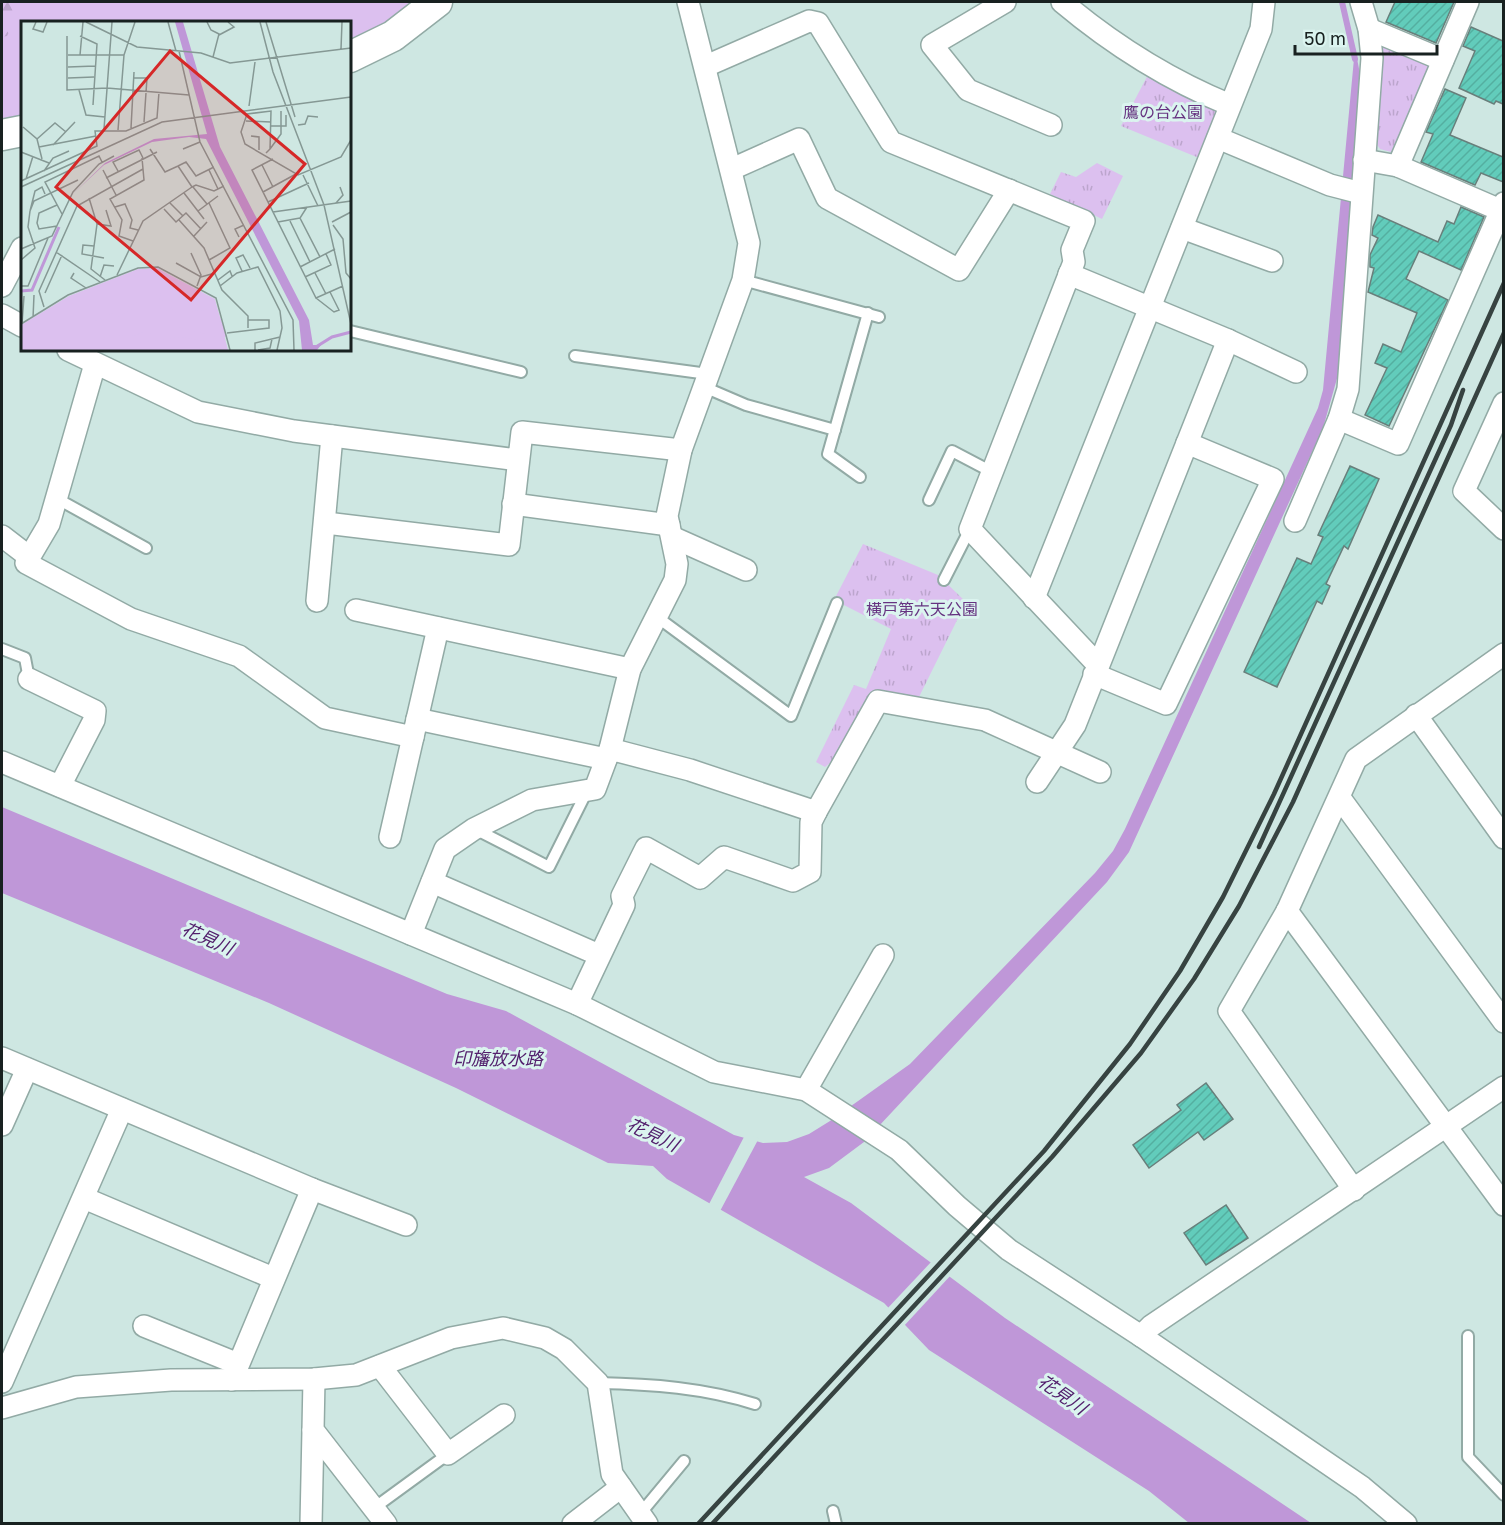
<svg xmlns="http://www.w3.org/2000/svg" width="1505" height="1525" viewBox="0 0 1505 1525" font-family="'Golos Text','Noto Sans JP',sans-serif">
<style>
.grass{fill:#dcc0ef}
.forest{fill:url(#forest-firs)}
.park{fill:url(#park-tufts)}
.water{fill:#bf97d8}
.pier{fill:#cee7e2}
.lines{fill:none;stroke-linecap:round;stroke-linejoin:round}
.stream{stroke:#bf97d8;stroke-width:6}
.building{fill:url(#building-hatch);stroke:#687f7b;stroke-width:1.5}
.lane-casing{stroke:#92aaa5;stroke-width:14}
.street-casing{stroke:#92aaa5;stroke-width:24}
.secondary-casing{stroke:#92aaa5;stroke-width:33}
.lane{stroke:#fff;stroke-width:10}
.street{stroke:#fff;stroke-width:21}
.secondary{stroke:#fff;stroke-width:30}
.rail{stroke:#374341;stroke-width:4.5}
.labels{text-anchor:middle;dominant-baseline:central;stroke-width:6;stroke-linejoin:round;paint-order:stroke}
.park-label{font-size:16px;fill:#663381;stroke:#dbf4ef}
.water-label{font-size:18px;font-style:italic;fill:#53206d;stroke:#dbf4ef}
.inset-river{fill:none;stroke:#bf97d8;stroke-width:3}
.inset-road{fill:none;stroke:#859894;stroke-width:1.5}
.view{fill:#d62828;fill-opacity:0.15;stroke:#d62828;stroke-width:3}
.inset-edge{fill:none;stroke:#182120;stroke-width:3}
</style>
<defs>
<pattern id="forest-firs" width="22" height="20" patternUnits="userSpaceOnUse" patternTransform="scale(1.5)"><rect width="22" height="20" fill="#dcc0ef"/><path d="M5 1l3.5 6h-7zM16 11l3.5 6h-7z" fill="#bca5cd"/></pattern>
<pattern id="park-tufts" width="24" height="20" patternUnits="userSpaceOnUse" patternTransform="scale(1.5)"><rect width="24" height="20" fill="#dcc0ef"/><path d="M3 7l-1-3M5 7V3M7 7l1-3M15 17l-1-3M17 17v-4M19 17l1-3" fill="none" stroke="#bca5cd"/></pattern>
<pattern id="building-hatch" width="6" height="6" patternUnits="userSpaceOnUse" patternTransform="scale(1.5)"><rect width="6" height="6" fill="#62ccbb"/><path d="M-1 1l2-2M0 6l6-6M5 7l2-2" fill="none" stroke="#54afa0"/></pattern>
</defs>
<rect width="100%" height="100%" fill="#cee7e2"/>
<polygon class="grass" points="2,2 420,2 396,21 350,44 350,22 22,22 22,119 2,123"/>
<polygon class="forest" points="2,2 9,2 16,19 7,36 2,37"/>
<g class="park">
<polygon points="1384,42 1432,62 1391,152 1380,149 1376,143 1379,56"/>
<polygon points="1150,71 1215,105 1216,114 1199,158 1121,126"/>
<polygon points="1097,163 1123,176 1102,219 1050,194 1061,172 1076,177"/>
<polygon points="863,544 938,575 966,602 918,699 872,693 841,754 825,767 816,762 854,685 866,689 891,629 834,600"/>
</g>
<polygon class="water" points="1355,48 1361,79 1338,375 1323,428 1129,852 1107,882 864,1142 829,1168 804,1177 851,1203 1005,1318 1311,1523 1189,1523 1149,1491 929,1350 884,1303 667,1179 653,1166 608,1163 456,1088 269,1003 2,893 2,807 447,994 506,1011 734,1135 763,1143 787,1142 809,1134 830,1121 910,1064 1095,873 1113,851 1125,829 1318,408 1323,390"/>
<g class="pier">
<polygon points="745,1135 759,1138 719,1213 708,1206"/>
<polygon points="932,1261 951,1275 903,1327 886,1310"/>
</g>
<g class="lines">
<polyline class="stream" points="1342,2 1355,59"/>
</g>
<g class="building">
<polygon points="1395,2 1454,2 1436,43 1386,22"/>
<polygon points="1471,27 1503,41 1503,104 1496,101 1494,104 1459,88 1475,51 1463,46"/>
<polygon points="1445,89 1466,98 1450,135 1503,157 1503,182 1481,173 1475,185 1421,162 1433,134 1426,132"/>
<polygon points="1461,207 1484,217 1461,270 1419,251 1406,279 1448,300 1389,426 1365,415 1387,368 1375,363 1383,344 1401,352 1417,313 1368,292 1374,268 1370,267 1370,255 1378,238 1372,235 1373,227 1378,215 1438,242 1447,221 1454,224"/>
<polygon points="1350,466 1379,479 1348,549 1344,546 1326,584 1330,586 1322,604 1317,601 1277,687 1244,672 1297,558 1311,564 1323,537 1318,535"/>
<polygon points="1206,1083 1233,1119 1204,1140 1198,1132 1149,1168 1133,1145 1181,1110 1177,1105"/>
<polygon points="1226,1205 1248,1238 1206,1265 1184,1233"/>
</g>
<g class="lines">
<g class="lane-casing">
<g id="lane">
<polyline points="743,280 879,317"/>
<polyline points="350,331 521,372"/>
<polyline points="575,356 708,374"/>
<polyline points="704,387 746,405 835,430"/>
<polyline points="860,477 828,454 868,313"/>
<polyline points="56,498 146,548"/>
<polyline points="929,500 952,451 992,472"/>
<polyline points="944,580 970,529"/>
<polyline points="657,617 791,716 837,603"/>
<polyline points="2,649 25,658 29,679"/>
<polyline points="475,829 549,867 587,791"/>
<polyline points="1468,1336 1468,1457 1504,1495"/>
<path d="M598,1383C652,1384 704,1388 755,1404"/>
<polyline points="374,1508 448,1454"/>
<polyline points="833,1511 836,1524"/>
<polyline points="640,1514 684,1461"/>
</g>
</g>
<g class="street-casing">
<g id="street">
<polyline points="1005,2 932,45 968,90 1051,125"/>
<path d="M1062,2C1112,44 1169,80 1230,105"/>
<polyline points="1369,29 1443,60"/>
<polyline points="706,66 809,21 818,23 891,142 1084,221 1072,250 1074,262 970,529 1098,665"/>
<polyline points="1218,138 1330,185 1361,193"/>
<polyline points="1364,160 1398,166 1500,210"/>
<polyline points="1398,166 1468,2"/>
<polyline points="732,169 799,139 827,198 959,270 1009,190"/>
<polyline points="1182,228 1272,261"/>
<polyline points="1069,274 1228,340 1296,372"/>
<polyline points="2,286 22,248"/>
<polyline points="2,315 22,326"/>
<polyline points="68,350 198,412 294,431 518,460"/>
<polyline points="95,364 49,524 26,563 131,619 239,656 325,718 413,737"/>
<polyline points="1504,403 1464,491 1504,529"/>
<polyline points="1339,419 1398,444 1504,203"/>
<polyline points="513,504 669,525"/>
<polyline points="1295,521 1339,419 1348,389 1372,58 1369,29 1361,2"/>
<polyline points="326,523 509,545 522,432 681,450"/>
<polyline points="2,536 28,556"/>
<polyline points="672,537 746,570"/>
<polyline points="1034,598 1261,29 1264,2"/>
<polyline points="317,601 332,436"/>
<polyline points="356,610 630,669"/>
<polyline points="1094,674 1166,704 1273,479 1187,443"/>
<polyline points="29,679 95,711 94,720 60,786"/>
<polyline points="1416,715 1504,838"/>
<polyline points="417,719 606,759"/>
<polyline points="610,749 630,669 675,580 677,564 667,516 681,450 743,280 749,243 688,2"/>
<polyline points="2,762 577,1004 714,1072 806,1090 899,1150 957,1206 1009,1250 1141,1336 1362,1487 1406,1524"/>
<polyline points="1037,782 1075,725 1228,340"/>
<polyline points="1340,798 1504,1022"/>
<polyline points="390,837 438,628"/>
<polyline points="432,882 599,955"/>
<polyline points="1287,911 1504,1205"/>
<polyline points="411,934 445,849 474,829 532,800 595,789 610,749 690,770 816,812 878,701 985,720 1100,772"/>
<polyline points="577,1004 624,905 622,896 646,848 700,878 724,857 793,881 810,872 811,822 816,812"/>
<polyline points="2,1058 312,1189 232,1380"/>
<polyline points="806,1090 883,955"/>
<polyline points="2,1125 27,1069"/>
<polyline points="312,1189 406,1225"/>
<polyline points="1354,1190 1229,1011 1287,911 1356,759 1504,654"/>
<polyline points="84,1198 273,1278"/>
<polyline points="144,1326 238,1364"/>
<polyline points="1141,1336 1151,1326 1504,1087"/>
<polyline points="380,1366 448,1454 504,1415"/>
<polyline points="314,1379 313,1430 386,1524"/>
<polyline points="2,1382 122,1109"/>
<polyline points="2,1408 76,1387 171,1380 314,1379 356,1375 451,1338 503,1328 545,1338 564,1349 598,1383 612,1474 647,1524"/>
<polyline points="311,1524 313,1430"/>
<polyline points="573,1524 621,1487"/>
</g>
</g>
<g class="secondary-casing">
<g id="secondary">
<polyline points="350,57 393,36 437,2"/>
<polyline points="2,135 22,131"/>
</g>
</g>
<use href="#lane" class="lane"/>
<use href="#street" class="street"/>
<use href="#secondary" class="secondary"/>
<g class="rail">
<polyline points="1259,847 1451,425 1463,390"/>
<polyline points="698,1524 1044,1151 1130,1044 1180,971 1223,897 1274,794 1504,283"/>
<polyline points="712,1524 1052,1157 1141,1053 1194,979 1239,906 1293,802 1504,333"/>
</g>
</g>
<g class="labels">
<g class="park-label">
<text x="1163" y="112">鷹の台公園</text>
<text x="922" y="609">横戸第六天公園</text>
</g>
<g class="water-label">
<text transform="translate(208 938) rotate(24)">花見川</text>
<text x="498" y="1058">印旛放水路</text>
<text transform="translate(653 1134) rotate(25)">花見川</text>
<text transform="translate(1063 1394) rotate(35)">花見川</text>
</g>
</g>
<g transform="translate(21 21)">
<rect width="330" height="330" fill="#cee7e2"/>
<path d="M136,247L194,278L207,329H0V304L48,275L117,248Z" fill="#dcc0ef"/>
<path d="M136,269L140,272L138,278L144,280L166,281L172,275L175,281L190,284L192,276L206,316L192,315L199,301L194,288L163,291L159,288L155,292L150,286L149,291L144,288V294L139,286L135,288ZM117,281L121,283L116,290L113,287L95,297L73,300ZM157,306L184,313L188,329L183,320L159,316L118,322L98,318L82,326L78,322L87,314L113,315L122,311L126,316L132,311L142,313Z" fill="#dcc0ef"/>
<path d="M154,1H162L199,126L288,299L292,324H300L296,329H281L278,300L185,118L168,116L131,121L83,144L52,173L84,142L133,118L186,113Z" fill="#bf97d8"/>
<path class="inset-river" d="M0,270L11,269L38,206M290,329L311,316L330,311"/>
<path class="inset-road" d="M15,1L12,8L22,11L26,1M65,1L116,26L180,32L209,42L330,27M147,1L155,30M186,1L190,9L198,13L192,36M239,1L252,51L303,184L330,303M245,1L274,96M198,14L213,6L207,1M46,15V69L86,67L168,74M59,15L76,23L72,84M320,28L321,1M158,30L179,121L272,299L273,329M47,34H103L114,1M59,34L62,1M47,46L74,45M47,57L73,56M113,57H126L123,101M58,69L65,94L84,96M228,85L234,41M225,100L250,101M277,104L284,103L287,95L297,96M250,105H265V94M2,106L16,118L21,138M110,107L113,51M83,108L91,1M97,109L103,34M230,115L238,116V129M16,118L34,102L45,111M32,124L54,101M18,126L75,115M129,128L144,151L157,145L171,166L175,164L193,170L203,165M162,128L179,121M249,128L260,113V90M0,131L28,142M245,132L249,128L250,90L226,93L220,111L224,123L277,154L320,136L330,119M252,138L231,149L295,277L322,265M241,144L252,166M157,145L165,141L175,155L193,146M82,149L95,174M188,149L197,168M23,150L32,137L48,130M97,150L92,141L118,129L122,137M282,154L297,185M85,157L136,131M5,158L12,135M0,160L76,125L74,110H105L136,97L138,71M0,166L141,101L330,76M172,166L186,183M242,171L275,153M163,172L183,198M24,173L21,166L14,170L9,190L13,180L57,159M68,177L76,203L70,248L84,259M247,181L288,162M149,182L162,195M188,182L209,227L188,239M315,182L322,174L319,166M36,184L18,192L16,202L18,208L36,205M94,186L104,183L111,199L109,207L117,209M286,186L279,197L299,236M143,188L155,201L165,192L180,208M177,190L197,175M252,191L330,180M41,193L24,161L78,135L81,141M158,199L183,227L201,269L227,295V307M269,200L289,241M257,201L279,197M311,201L330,191M76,203L90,205L85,189M312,204L322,218L325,252L330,258M173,215L186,201M218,216L214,208L223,204M112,220L98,215L101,199L89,178L123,159L121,137M73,225L62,224L61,233L83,237M0,228L31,215L52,171L78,143L93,135M35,231L79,261M170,232L180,254L176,265M0,239L14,227L7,206L9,190M155,242L180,256L194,252M279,246L314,228M221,250L215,237L222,234L229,247M53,252L50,257L65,267M294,252L305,273M96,254L122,200L171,166M79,256L83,244L93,245M284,256L310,244L305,233M197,259L209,250L211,255M0,265H7L27,217M199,265L216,252L237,246L259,290L261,307L256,329M24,272L41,234M295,277L313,291L318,289L309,271M23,286L18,270L56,185L122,148M12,297L13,274M0,303L47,274L117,247L137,246L195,277L209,329M1,303L3,275M206,312L248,307V299H227M234,329V322L259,316M237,329L249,327L251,318"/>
<path class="view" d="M149,30L284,143L170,279L35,166Z"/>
<rect width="330" height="330" class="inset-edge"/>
</g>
<rect width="1505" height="1525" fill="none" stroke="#182120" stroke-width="6"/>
<path d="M1295 45v9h142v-9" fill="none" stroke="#182120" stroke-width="3"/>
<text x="1304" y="45" font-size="18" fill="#182120" stroke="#dbf4ef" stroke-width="4.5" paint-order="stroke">50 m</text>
</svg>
